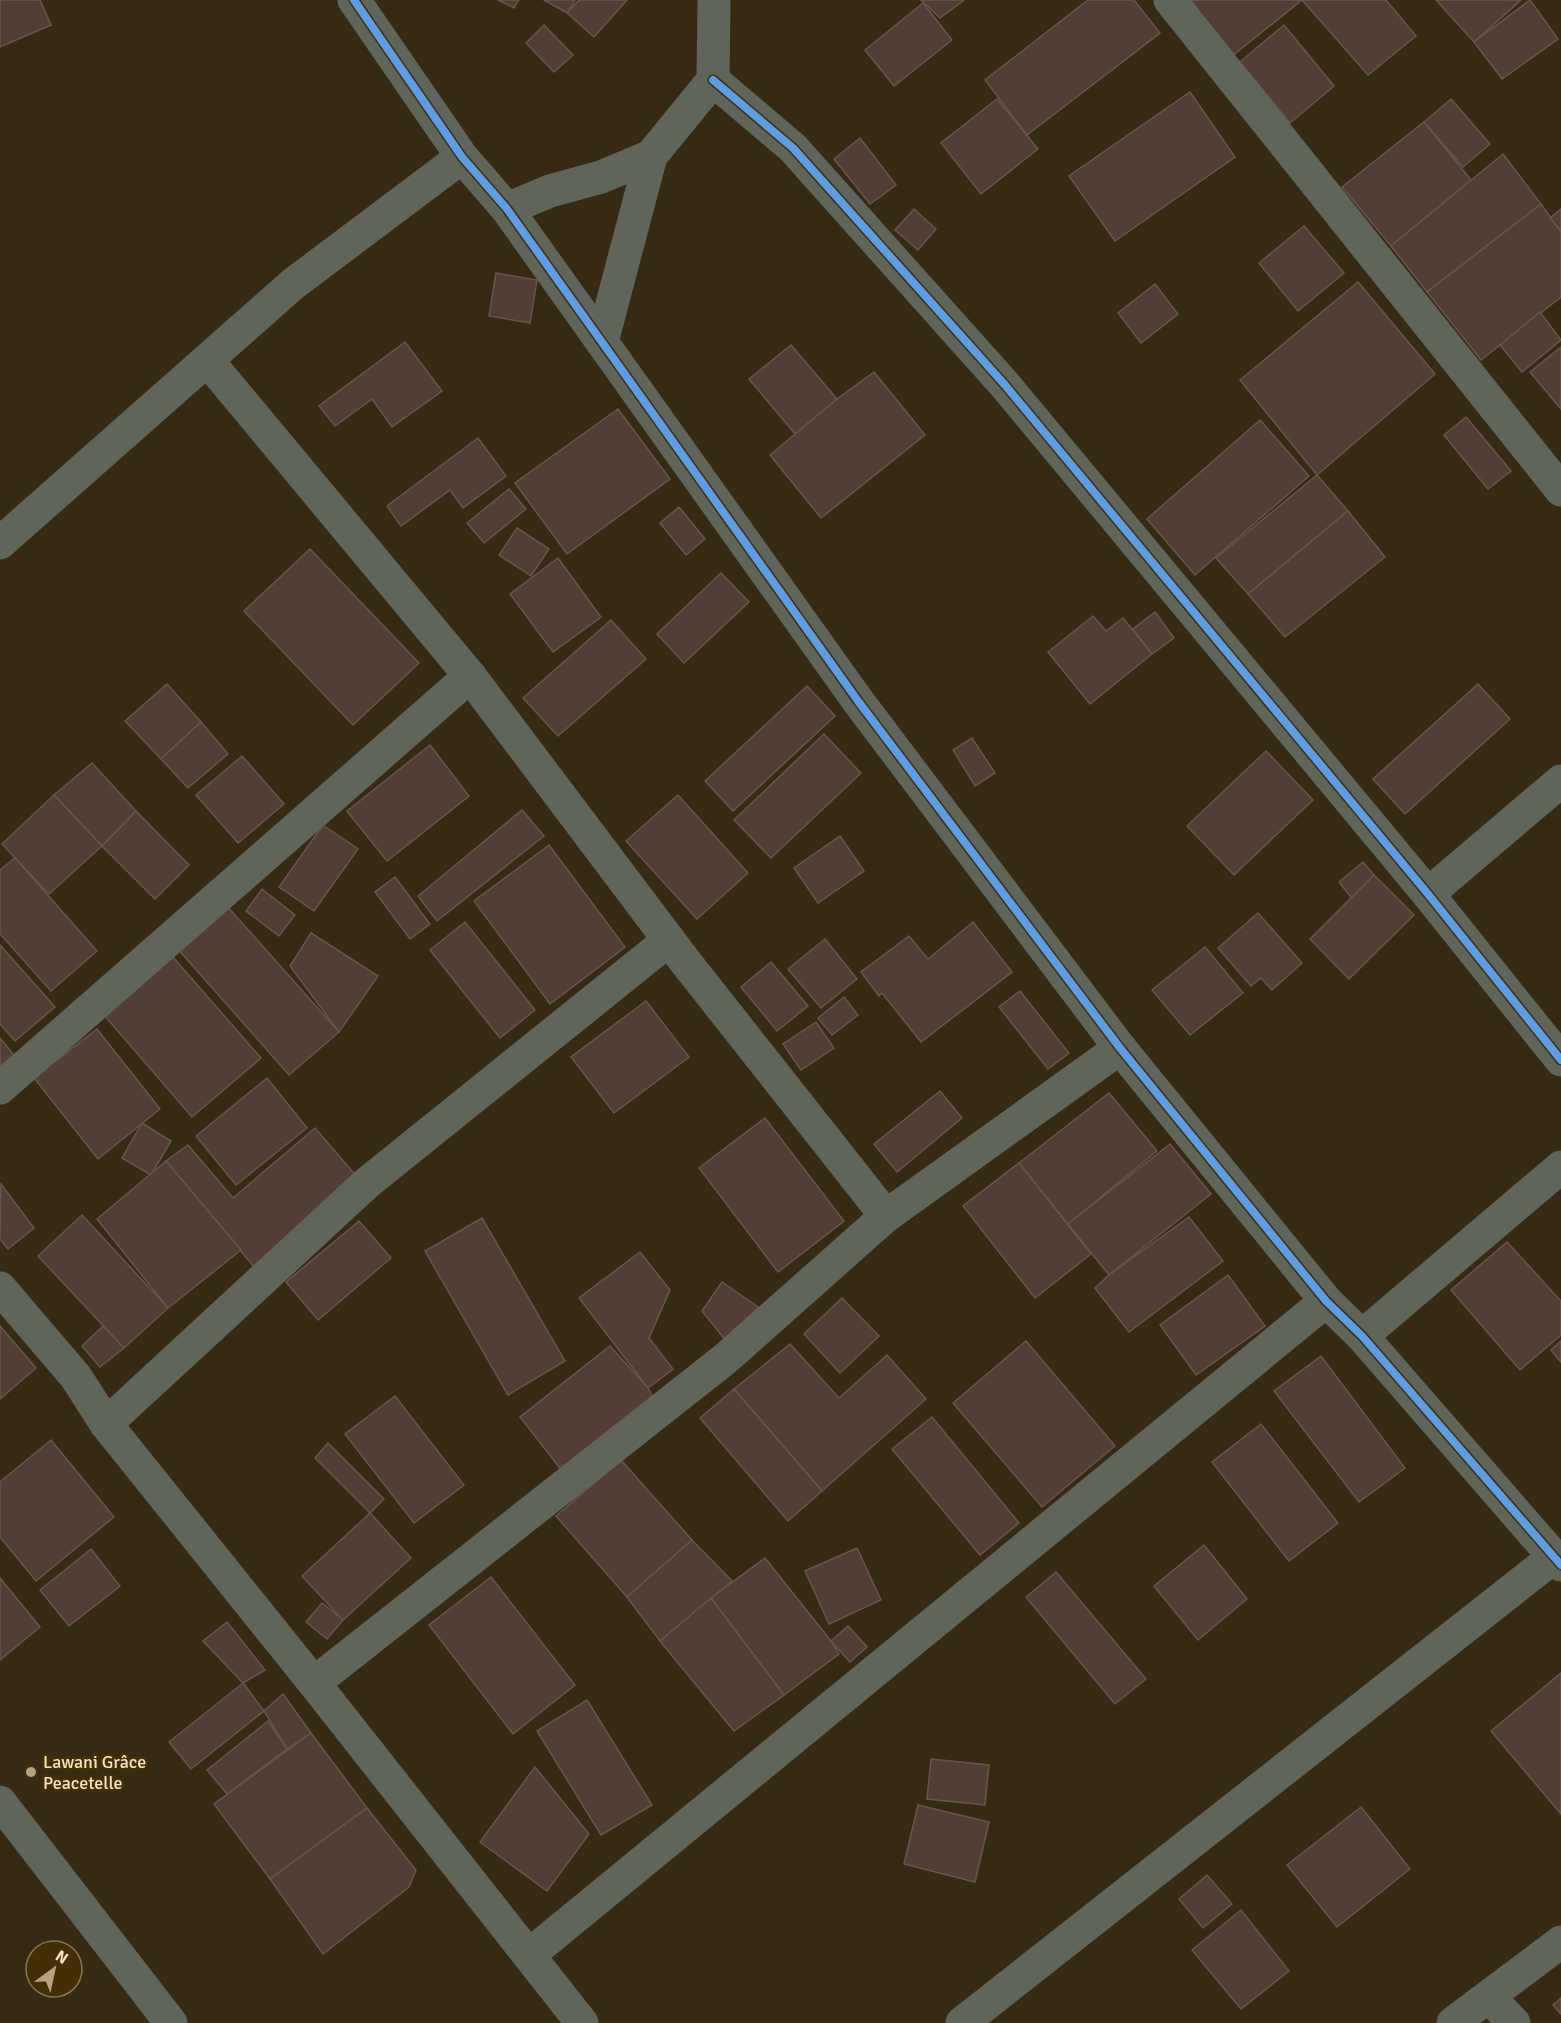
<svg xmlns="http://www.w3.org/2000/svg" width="1561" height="2023" viewBox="0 0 1561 2023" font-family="Signika,sans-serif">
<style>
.building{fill:#533e35;stroke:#6a554c;stroke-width:1.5}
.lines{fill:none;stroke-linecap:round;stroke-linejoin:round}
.minor{stroke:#606559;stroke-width:33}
.cycleway-casing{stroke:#442e05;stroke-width:11}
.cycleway{stroke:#5a9eea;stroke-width:8}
.poi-dot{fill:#b5a283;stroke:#442e05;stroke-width:2}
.labels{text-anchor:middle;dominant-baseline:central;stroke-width:6;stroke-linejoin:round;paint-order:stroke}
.poi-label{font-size:18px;fill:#f9e3c0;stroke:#442e05;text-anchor:start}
</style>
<rect width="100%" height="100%" fill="#362a13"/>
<g class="building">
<polygon points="0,0 40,0 51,25 0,47"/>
<polygon points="498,0 519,0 514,8"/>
<polygon points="544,0 575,0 567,13"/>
<polygon points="579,0 627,0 594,37 567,13"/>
<polygon points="921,0 964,0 940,18"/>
<polygon points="1088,0 1134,0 1160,33 1027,135 985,80"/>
<polygon points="1185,0 1302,0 1231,57"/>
<polygon points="1302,0 1386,0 1416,36 1368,75"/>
<polygon points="1436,0 1521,0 1474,42"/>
<polygon points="1530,0 1558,39 1502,79 1474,42"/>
<polygon points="923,3 952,40 894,86 865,50"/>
<polygon points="544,25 573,55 554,72 526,43"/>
<polygon points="1284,25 1334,86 1290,123 1240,62"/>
<polygon points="1190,92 1235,157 1115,241 1069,176"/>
<polygon points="997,99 1038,149 981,194 941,143"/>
<polygon points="1451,99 1490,144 1463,167 1424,122"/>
<polygon points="1424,122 1471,180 1391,246 1342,187"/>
<polygon points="860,138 896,185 870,204 834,159"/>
<polygon points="1503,154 1541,204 1427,292 1391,246"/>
<polygon points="1541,204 1561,232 1561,297 1481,360 1427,292"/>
<polygon points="914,209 936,229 918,250 895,230"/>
<polygon points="1561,209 1561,231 1550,218"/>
<polygon points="1304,226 1344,273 1298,311 1259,263"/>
<polygon points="496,273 537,280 530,323 489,316"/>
<polygon points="1358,282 1435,374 1317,475 1240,380"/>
<polygon points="1155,284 1178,314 1141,343 1118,313"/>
<polygon points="1540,312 1561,340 1522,372 1500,345"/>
<polygon points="405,342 442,391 392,427 372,399 335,426 319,406"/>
<polygon points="791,345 837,399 795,434 749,379"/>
<polygon points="1561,347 1561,409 1530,372"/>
<polygon points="874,372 925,435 821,518 770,455 837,399"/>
<polygon points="618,409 670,479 567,554 515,483"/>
<polygon points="1466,417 1511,471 1488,489 1444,435"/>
<polygon points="1260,420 1309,476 1195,575 1147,519"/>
<polygon points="478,438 506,476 463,508 450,490 401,526 387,506"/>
<polygon points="1317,475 1348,511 1248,594 1216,558"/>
<polygon points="509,489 526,509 484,543 467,523"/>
<polygon points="679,507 705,539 686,555 660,523"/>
<polygon points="1348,511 1385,557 1285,637 1248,594"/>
<polygon points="517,528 549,549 531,576 499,555"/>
<polygon points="310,549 419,663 353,725 244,611"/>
<polygon points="558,558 601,617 553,652 510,594"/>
<polygon points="721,573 749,602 684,663 657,634"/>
<polygon points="1155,612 1174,638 1152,654 1133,629"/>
<polygon points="1093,616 1106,631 1123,618 1152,654 1090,704 1048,652"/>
<polygon points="611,620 646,659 558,736 523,698"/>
<polygon points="167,684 201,722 161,759 125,721"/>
<polygon points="1478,684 1510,719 1405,814 1373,779"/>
<polygon points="807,686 835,716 733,811 705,781"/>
<polygon points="201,722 228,754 188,788 161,759"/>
<polygon points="824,734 861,773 771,858 734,820"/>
<polygon points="972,738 995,773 975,786 953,750"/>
<polygon points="430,745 469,796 387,861 347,811"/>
<polygon points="1266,751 1313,800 1234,875 1187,826"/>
<polygon points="242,756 284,804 238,843 196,795"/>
<polygon points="92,763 136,811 102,846 54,795"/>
<polygon points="54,795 102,846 49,894 2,844"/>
<polygon points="678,795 748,873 697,919 626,841"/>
<polygon points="522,810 544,836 437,921 418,896"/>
<polygon points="136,811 189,865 155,899 102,846"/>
<polygon points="323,825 358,849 314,911 279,887"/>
<polygon points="840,836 864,871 818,903 794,868"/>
<polygon points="549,845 625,947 550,1004 474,901"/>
<polygon points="15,858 97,951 51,991 0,934 0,870"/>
<polygon points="1363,862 1383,886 1358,906 1339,882"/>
<polygon points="1374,875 1414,915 1349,979 1310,939"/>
<polygon points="395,877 430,924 410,939 375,892"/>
<polygon points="262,889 295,915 279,936 246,911"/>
<polygon points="226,905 339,1032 289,1075 177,948"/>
<polygon points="1258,913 1302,963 1272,990 1261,978 1251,986 1218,948"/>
<polygon points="465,922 535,1010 500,1038 430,950"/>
<polygon points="973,922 1012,972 921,1042 882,993 879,996 861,972 909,936 928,959"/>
<polygon points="311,933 378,976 339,1032 290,966"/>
<polygon points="825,939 857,979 821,1008 788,969"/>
<polygon points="0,945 55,1007 15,1041 0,1024"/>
<polygon points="1205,947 1243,993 1190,1035 1152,990"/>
<polygon points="172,956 261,1058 192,1117 104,1015"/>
<polygon points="771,962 808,1006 777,1031 741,987"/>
<polygon points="1020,991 1069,1053 1048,1069 999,1007"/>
<polygon points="844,997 858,1015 832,1035 818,1018"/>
<polygon points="646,1001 689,1057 614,1113 571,1057"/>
<polygon points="816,1022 834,1048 801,1070 783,1044"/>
<polygon points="97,1029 160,1109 98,1159 34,1078"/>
<polygon points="0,1038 18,1060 0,1075"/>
<polygon points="267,1078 307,1128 236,1185 196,1136"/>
<polygon points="940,1091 962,1118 897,1172 874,1144"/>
<polygon points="1109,1093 1157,1151 1068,1224 1019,1163"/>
<polygon points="765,1118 844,1221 778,1272 699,1168"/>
<polygon points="142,1123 171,1141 151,1175 122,1158"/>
<polygon points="315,1128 358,1178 254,1267 166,1161 188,1145 233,1198"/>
<polygon points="1170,1144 1211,1194 1109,1275 1068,1224"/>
<polygon points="166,1161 241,1250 168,1308 97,1219"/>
<polygon points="1019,1163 1091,1254 1035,1298 963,1206"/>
<polygon points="1,1184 34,1228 8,1249 0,1239"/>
<polygon points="82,1215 168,1308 124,1348 38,1256"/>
<polygon points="1189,1217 1223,1261 1129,1332 1095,1288 1109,1275"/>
<polygon points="482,1218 565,1361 508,1395 425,1251"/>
<polygon points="359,1221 391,1258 318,1320 286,1282"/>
<polygon points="1507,1242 1561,1301 1561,1335 1520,1370 1451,1290"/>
<polygon points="640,1252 670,1290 649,1338 673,1369 648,1388 579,1298"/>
<polygon points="1228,1275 1265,1326 1196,1375 1160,1325"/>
<polygon points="722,1282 758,1307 731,1347 702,1311"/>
<polygon points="842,1298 879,1336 840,1373 804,1334"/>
<polygon points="0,1326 36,1368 0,1399"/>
<polygon points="103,1326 124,1348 100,1367 82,1346"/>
<polygon points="1026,1341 1115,1446 1042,1507 953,1403"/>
<polygon points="1561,1341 1561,1362 1551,1350"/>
<polygon points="790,1344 839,1398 887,1355 926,1399 822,1491 734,1389"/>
<polygon points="610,1346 648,1388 657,1406 566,1476 520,1417"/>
<polygon points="1321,1356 1405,1468 1359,1502 1274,1391"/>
<polygon points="734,1389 822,1491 788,1521 700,1418"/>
<polygon points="395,1396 464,1485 414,1523 345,1434"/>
<polygon points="932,1417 1019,1523 980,1555 892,1449"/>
<polygon points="1261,1424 1338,1523 1289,1561 1212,1462"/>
<polygon points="51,1440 114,1517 36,1581 0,1537 0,1482"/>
<polygon points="328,1443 384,1499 370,1513 315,1458"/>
<polygon points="621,1460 692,1540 627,1597 556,1516"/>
<polygon points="370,1513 411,1558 343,1620 302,1576"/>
<polygon points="692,1540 732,1581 660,1641 627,1597"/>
<polygon points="1204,1545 1247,1599 1198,1640 1154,1586"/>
<polygon points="857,1548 881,1600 829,1624 805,1571"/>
<polygon points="91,1549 120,1586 69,1626 40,1590"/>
<polygon points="765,1558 831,1641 839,1654 784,1695 711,1598"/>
<polygon points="1056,1572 1146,1679 1115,1704 1026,1597"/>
<polygon points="491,1577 575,1685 513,1734 429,1625"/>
<polygon points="0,1578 40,1627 0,1660"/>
<polygon points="711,1598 784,1695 734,1731 660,1641"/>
<polygon points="322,1603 343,1620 327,1639 306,1622"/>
<polygon points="227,1622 265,1670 243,1683 203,1641"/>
<polygon points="848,1626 867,1647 850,1662 831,1641"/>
<polygon points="1561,1673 1561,1814 1491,1731"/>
<polygon points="243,1683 264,1711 191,1769 169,1742"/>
<polygon points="283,1694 311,1733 287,1749 264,1711"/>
<polygon points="587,1700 652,1805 601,1835 537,1731"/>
<polygon points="268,1721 287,1749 227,1794 207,1770"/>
<polygon points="311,1733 367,1808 270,1879 214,1804"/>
<polygon points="931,1759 989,1765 985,1805 927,1799"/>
<polygon points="535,1767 589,1834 547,1891 480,1842"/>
<polygon points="918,1805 989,1822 975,1882 904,1864"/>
<polygon points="1361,1807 1410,1869 1337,1927 1287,1865"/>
<polygon points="367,1808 416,1870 409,1887 323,1954 270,1879"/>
<polygon points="1207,1875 1232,1904 1203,1928 1179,1899"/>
<polygon points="1241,1910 1289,1971 1241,2009 1192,1950"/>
<polygon points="1561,1998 1561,2014 1553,2005"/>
</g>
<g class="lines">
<g class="minor">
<polyline points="354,0 462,157 507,209 858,701 1120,1048 1326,1301 1362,1336 1561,1565"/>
<polyline points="1170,0 1561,490"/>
<polyline points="713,80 793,148 1005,385 1428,894 1561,1060"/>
<polyline points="507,209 550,191 601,177 651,156 713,80 714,0"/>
<polyline points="602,342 651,156"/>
<polyline points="208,361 470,676 684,960 886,1216"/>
<polyline points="0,543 293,284 462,157"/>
<polyline points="1428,894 1561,781"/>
<polyline points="0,1088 470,676"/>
<polyline points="0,1288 76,1377 106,1424 314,1683 582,2023"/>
<polyline points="1362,1336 1561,1167"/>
<polyline points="106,1424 367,1183 669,940"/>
<polyline points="314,1683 725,1359 886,1216 1120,1048"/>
<polyline points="0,1802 171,2023"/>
<polyline points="529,1955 1326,1301"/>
<polyline points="1489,1997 1514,2023"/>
<polyline points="962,2023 1554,1557"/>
<polyline points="1453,2023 1561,1942"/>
</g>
<g class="cycleway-casing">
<g id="cycleway">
<polyline points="354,0 462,157 507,209 858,701 1120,1048 1326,1301 1362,1336 1561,1565"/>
<polyline points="713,80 793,148 1005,385 1428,894 1561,1060"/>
</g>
</g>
<use href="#cycleway" class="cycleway"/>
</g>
<circle class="poi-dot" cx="31" cy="1772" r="6"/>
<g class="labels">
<g class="poi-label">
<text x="43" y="1762">Lawani Grâce<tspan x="43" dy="21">Peacetelle</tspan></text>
</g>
</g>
<g transform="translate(54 1969) rotate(33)"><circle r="28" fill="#442e05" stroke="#8c7650" stroke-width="1.5"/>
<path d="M0-4.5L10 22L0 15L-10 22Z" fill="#b5a283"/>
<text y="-9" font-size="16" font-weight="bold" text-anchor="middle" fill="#f9e3c0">N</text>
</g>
</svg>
